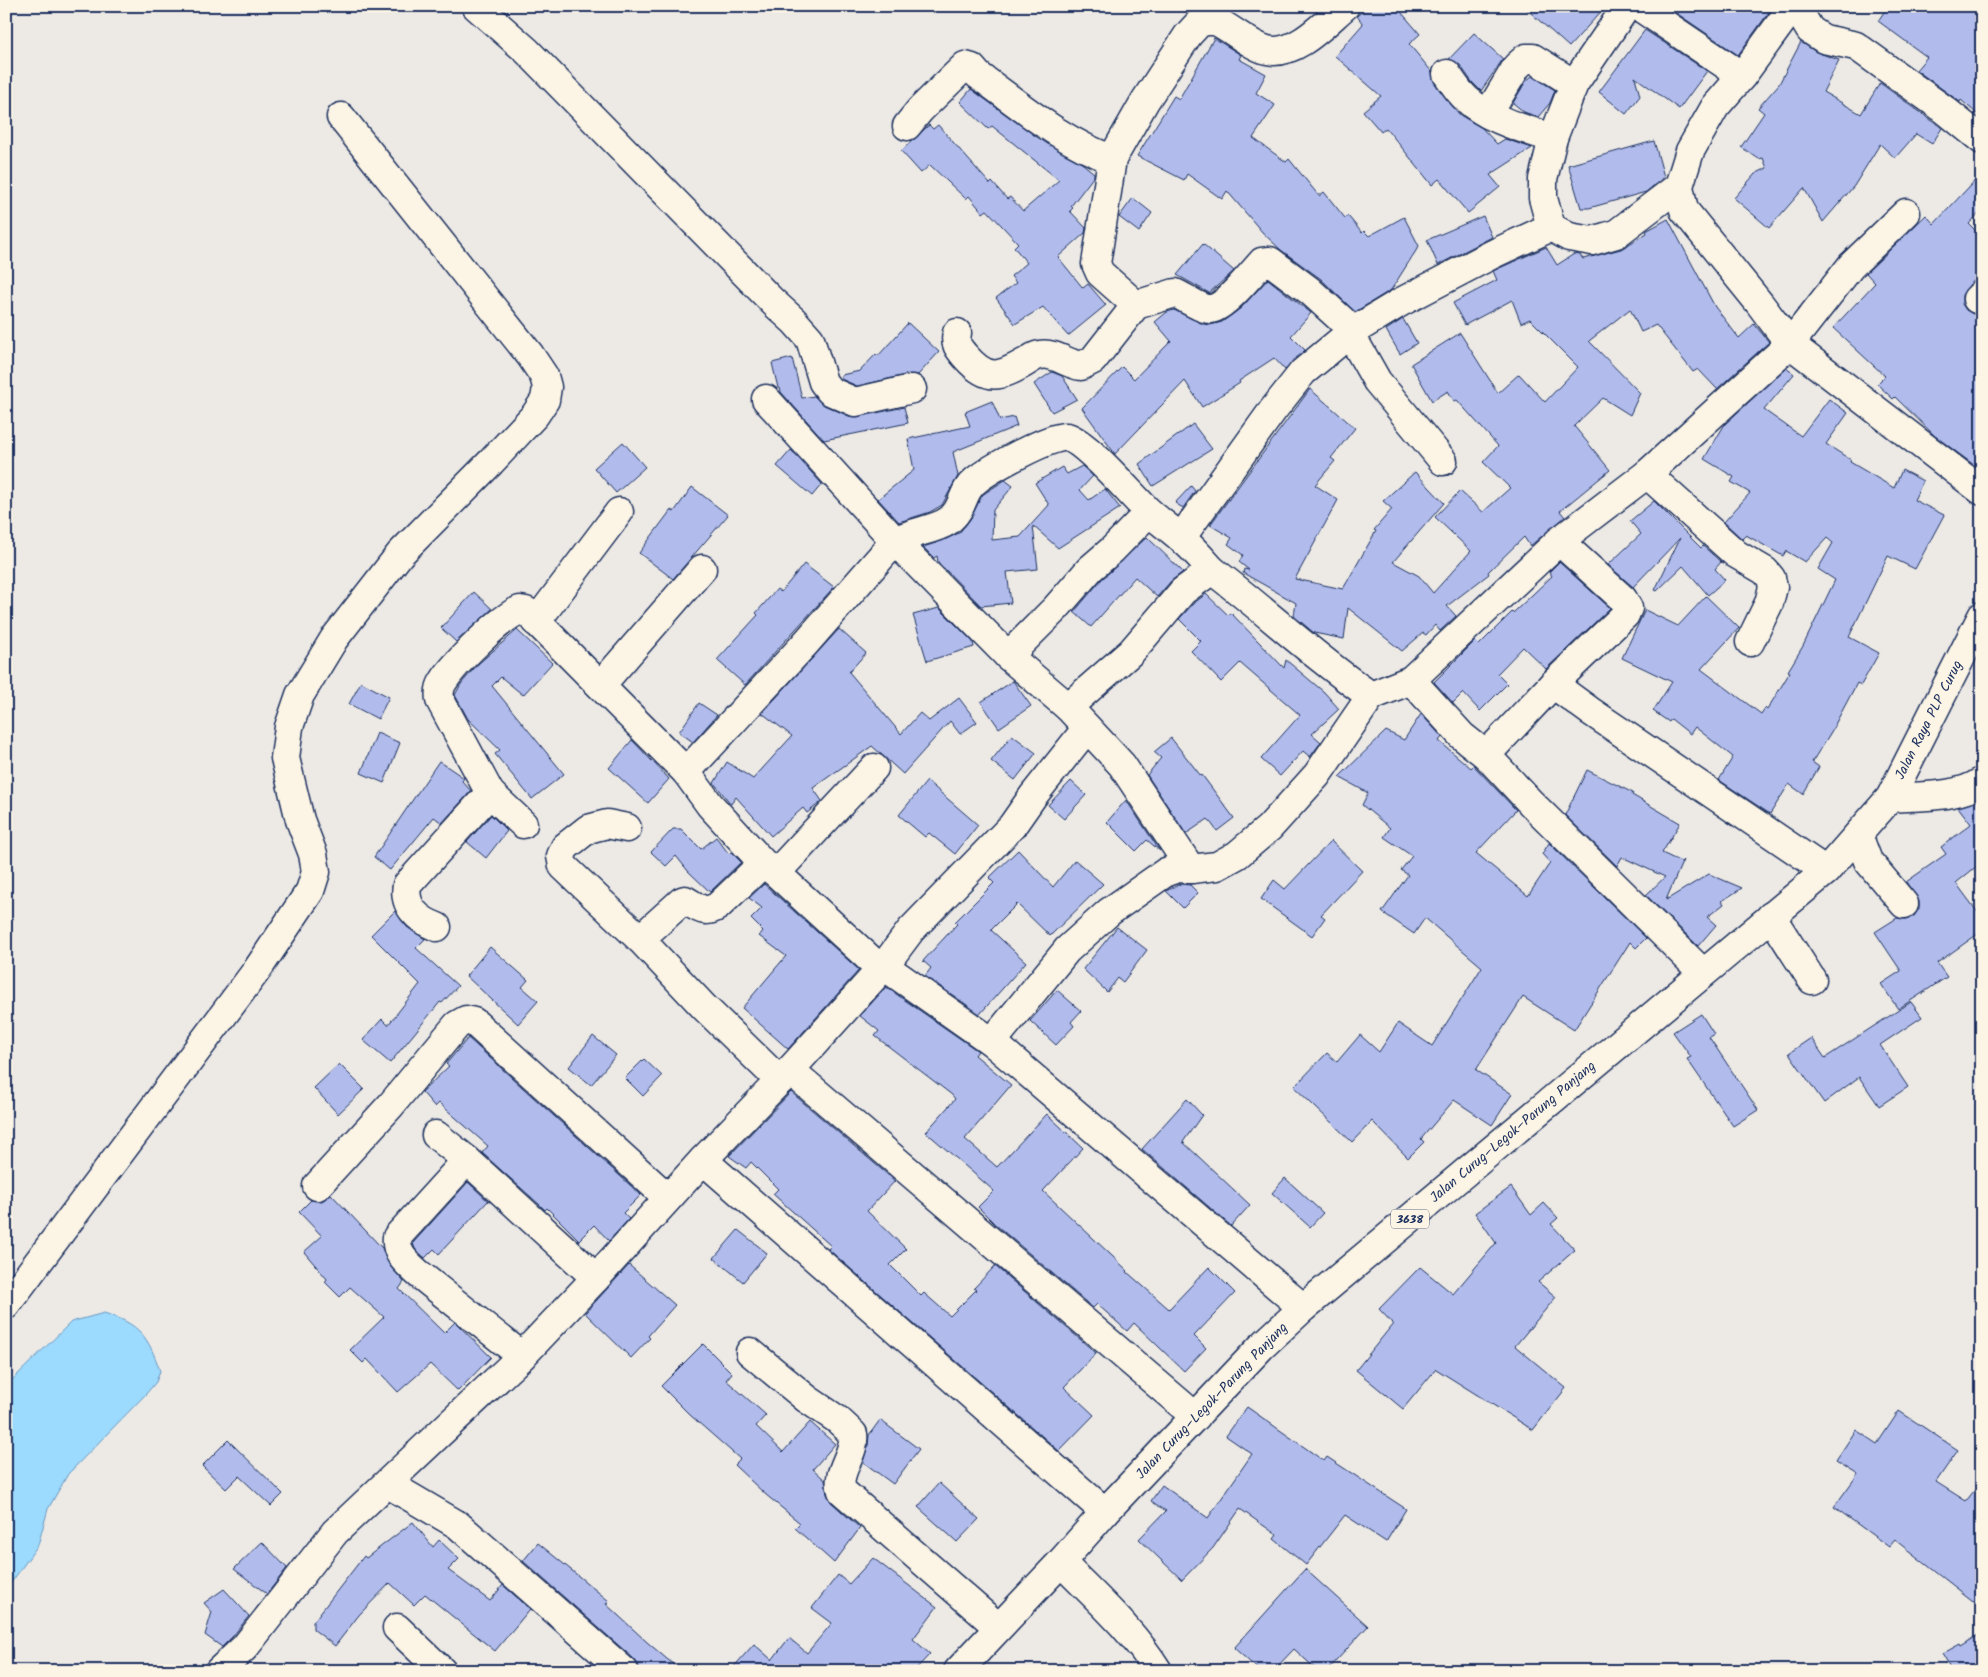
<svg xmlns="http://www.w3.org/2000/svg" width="1988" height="1677" viewBox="0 0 1988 1677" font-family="Kalam,sans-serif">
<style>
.water{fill:#9cdafe;stroke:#6896be}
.building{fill:#b1bcec;stroke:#1b2f5e}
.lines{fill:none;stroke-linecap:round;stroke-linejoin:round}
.minor-casing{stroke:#1b2f5e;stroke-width:31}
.major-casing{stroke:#1b2f5e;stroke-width:31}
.minor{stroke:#fcf5e5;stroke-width:28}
.major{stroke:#fcf5e5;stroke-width:28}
.labels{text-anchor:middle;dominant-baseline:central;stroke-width:4;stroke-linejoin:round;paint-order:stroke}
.shield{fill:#fcf5e5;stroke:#5e6a86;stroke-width:1}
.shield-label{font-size:12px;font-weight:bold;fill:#1b2f5e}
.street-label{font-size:14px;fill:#1b2f5e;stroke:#fcf5e5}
</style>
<rect width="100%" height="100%" fill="#edeae6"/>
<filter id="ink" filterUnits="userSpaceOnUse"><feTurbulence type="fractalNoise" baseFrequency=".02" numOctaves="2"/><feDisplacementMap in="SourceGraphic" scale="10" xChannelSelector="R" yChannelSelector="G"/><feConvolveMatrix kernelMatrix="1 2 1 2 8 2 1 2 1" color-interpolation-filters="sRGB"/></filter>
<g filter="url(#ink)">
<path class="water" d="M104,1313C140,1324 148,1336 160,1371L156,1382L146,1394L68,1474L48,1509L38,1545L6,1590V1386L71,1322Z"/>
<g class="building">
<polygon points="1368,6 1396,6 1420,34 1409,44 1432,72 1434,82 1444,96 1460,115 1482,128 1497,144 1505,139 1532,148 1490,175 1500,187 1468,213 1439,179 1432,185 1386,128 1381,132 1363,111 1381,96 1335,56 1363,24 1357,16"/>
<polygon points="1523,6 1606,6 1569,47"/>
<polygon points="1666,6 1761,6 1769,12 1738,55"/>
<polygon points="1888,6 1982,6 1982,118 1961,100 1960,102 1916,70 1927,57 1878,21"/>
<polygon points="1645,30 1707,71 1679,109 1635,77 1640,96 1626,114 1599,92"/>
<polygon points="1474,33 1503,59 1481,91 1472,82 1460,65 1449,59"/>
<polygon points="1214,38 1241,55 1239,59 1266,74 1256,93 1275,105 1253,138 1286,162 1289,159 1319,196 1324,192 1345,218 1348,216 1362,233 1364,231 1369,236 1404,217 1419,246 1391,290 1355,312 1321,279 1281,250 1263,233 1227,191 1222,199 1187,174 1184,180 1137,156 1174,96 1179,99"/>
<polygon points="1801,42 1816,52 1839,60 1823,92 1861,114 1880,83 1942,128 1932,144 1916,134 1895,158 1880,144 1854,186 1823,222 1804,188 1769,228 1734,198 1755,174 1767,168 1763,158 1759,159 1741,147 1764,113 1758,108 1779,84"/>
<polygon points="1532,76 1555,90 1550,103 1538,117 1524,112 1513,103 1526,81"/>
<polygon points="971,89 1034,135 1083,164 1094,173 1094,176 1071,206 1073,208 1070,211 1086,228 1085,233 1058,257 1083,288 1088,284 1106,305 1068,336 1043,307 1015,324 996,298 1016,283 1011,276 1027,263 1014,247 1018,243 987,210 983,213 969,196 966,199 930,165 921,173 901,151 929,125 933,129 938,125 990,184 992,182 1007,199 1010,197 1023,211 1059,180 992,126 988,129 960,102"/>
<polygon points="1654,141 1664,177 1646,192 1589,208 1581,208 1568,165"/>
<polygon points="1982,173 1982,210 1969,224 1982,237 1982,279 1971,283 1962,295 1962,304 1966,310 1973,314 1982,314 1982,471 1935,436 1895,397 1893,399 1877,384 1885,376 1833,328 1875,283 1866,273 1926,215 1934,224"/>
<polygon points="1133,198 1152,213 1139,232 1119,217"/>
<polygon points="1483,216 1492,237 1438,265 1427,240"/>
<polygon points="1668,219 1715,307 1739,338 1754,324 1769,342 1717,389 1698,369 1693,372 1656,325 1641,332 1630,309 1589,341 1640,393 1630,415 1603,398 1574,426 1610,470 1560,511 1565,517 1530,546 1524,537 1488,572 1489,574 1447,606 1456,616 1440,631 1435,625 1426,635 1423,633 1402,651 1348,608 1344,639 1314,633 1294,616 1296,603 1243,573 1244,569 1249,570 1239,562 1243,555 1228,544 1232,538 1210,525 1310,389 1355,428 1331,458 1335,461 1315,485 1338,500 1295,579 1343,589 1376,531 1374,530 1392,509 1383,501 1415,472 1444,503 1393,562 1419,576 1433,593 1471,551 1435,517 1460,491 1483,512 1510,488 1483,462 1498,446 1457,400 1454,401 1448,391 1432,401 1411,364 1460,333 1498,393 1519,374 1545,402 1578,367 1530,319 1521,323 1512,300 1465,325 1453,303 1497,280 1493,271 1546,247 1557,265 1574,254 1580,255 1583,259 1621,249 1647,233 1646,231"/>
<polygon points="1203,244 1234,271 1209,293 1177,275"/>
<polygon points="1268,279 1311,313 1291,336 1305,350 1285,370 1274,358 1239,381 1240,383 1202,407 1185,381 1115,454 1082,408 1122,367 1134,379 1171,341 1155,322 1167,312 1174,310 1203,324 1210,325 1222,322 1241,308"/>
<polygon points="1403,319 1417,343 1400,354 1386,330"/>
<polygon points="908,323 939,352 918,375 909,374 857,386 841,379 841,375 860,371 876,354 878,356"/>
<polygon points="792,358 802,398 814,396 824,405 849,416 858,417 904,407 908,423 824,440 781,392 780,388 778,388 772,363"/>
<polygon points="1786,368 1794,374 1764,410 1801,436 1829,399 1848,413 1826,444 1851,460 1850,462 1894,488 1902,470 1923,481 1914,500 1944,515 1915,569 1888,556 1849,637 1879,653 1861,685 1857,683 1831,732 1812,762 1819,767 1803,794 1789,784 1770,814 1719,780 1733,757 1695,727 1690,734 1671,719 1669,722 1653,711 1672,682 1622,658 1645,610 1678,626 1706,596 1739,628 1701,669 1761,714 1765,708 1767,710 1790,672 1788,671 1803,646 1835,580 1818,569 1833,543 1827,538 1805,562 1786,551 1783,556 1746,535 1742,539 1724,522 1750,493 1731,482 1734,477 1704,459 1725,424"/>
<polygon points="1052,372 1062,376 1077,399 1052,412 1034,384"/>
<polygon points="992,401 1000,420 1014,417 1017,426 953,452 958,476 942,505 930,512 899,522 878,499 914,470 908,439 970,426 965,412"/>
<polygon points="1193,424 1212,449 1153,486 1139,464"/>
<polygon points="623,442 645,467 616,493 594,468"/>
<polygon points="791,450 822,484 812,496 777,466"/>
<polygon points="1082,466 1093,476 1080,490 1089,500 1105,489 1120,508 1058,548 1033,526 1038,569 1007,572 1011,603 981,606 938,562 937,556 934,558 923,547 942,541 959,533 971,518 982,495 1005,480 1013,486 993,510 992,540 1020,537 1049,505 1035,483 1062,467 1067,474"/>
<polygon points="1191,486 1195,491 1183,508 1175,503"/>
<polygon points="692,487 728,515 673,579 639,553 671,510 674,512"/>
<polygon points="1654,501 1701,548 1703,546 1721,562 1715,569 1725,580 1708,595 1683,566 1657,591 1655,590 1680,538 1633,587 1608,565 1641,534 1630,521"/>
<polygon points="1147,537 1183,572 1171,581 1157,597 1135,577 1091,627 1074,612 1101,580"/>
<polygon points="1559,562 1610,608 1546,669 1523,647 1497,674 1507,684 1480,711 1463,693 1453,703 1434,682 1475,641 1479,645 1512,612 1513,613 1552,576 1549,572"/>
<polygon points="804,564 834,587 745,685 717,660 758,615 756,613 777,589 781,592"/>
<polygon points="474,592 492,609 456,642 441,628"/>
<polygon points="1206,594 1228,615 1231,613 1284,668 1286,660 1324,692 1339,709 1312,734 1321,742 1310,757 1303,751 1280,776 1261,759 1300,715 1240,663 1221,682 1191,651 1201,641 1179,619 1194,603"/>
<polygon points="939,608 973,642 974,647 927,661 913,615"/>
<polygon points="839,629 866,653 849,672 901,734 920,713 929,721 959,698 977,722 960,734 950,721 903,774 872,746 813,788 822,801 820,803 807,813 803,808 771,836 736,797 731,804 714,783 727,762 753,779 792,736 762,713"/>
<polygon points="517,630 552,663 523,695 501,677 492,686 564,774 532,799 495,754 500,750 468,719 455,695 461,684 478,664"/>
<polygon points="1013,681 1031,706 999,728 981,702"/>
<polygon points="361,682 389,697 378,719 349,704"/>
<polygon points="699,703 717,715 693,742 679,732"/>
<polygon points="1421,714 1442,737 1439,741 1471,768 1474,765 1475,767 1516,810 1476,853 1528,896 1550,863 1542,854 1549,843 1646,938 1636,948 1630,942 1574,1030 1523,997 1476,1070 1512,1094 1492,1125 1454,1100 1421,1139 1424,1142 1408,1158 1372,1121 1352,1142 1294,1087 1327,1053 1337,1062 1360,1035 1379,1052 1398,1023 1432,1046 1482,967 1425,918 1414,934 1382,912 1408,875 1401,870 1412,856 1384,837 1390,828 1362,805 1368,793 1339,777 1386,731 1404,740"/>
<polygon points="377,733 400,743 384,783 361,773"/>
<polygon points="1012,735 1036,753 1015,780 991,761"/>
<polygon points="1171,738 1201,776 1202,775 1234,818 1217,831 1208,819 1186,834 1147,775 1161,758 1154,752"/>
<polygon points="632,740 669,779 648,803 609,768"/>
<polygon points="439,761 464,778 462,781 471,791 442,823 434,817 390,870 374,857"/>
<polygon points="1587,770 1633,793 1632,795 1680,823 1662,853 1681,862 1683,860 1666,900 1709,874 1742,888 1722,901 1724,904 1707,917 1716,925 1698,946 1646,895 1665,877 1622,857 1617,866 1565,815"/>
<polygon points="927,781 978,825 955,854 929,833 925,837 899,815"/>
<polygon points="1071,781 1086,795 1064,819 1048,805"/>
<polygon points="1982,799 1982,862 1956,883 1982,918 1982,931 1937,963 1947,977 1898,1009 1881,984 1901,971 1875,932 1897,918 1906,919 1914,916 1919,909 1919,901 1906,882 1946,854 1941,847 1971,824 1958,807"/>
<polygon points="1126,800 1160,851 1147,840 1136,851 1107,822"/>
<polygon points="491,815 507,831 486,858 467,842"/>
<polygon points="673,829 681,829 701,849 716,837 729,854 731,852 741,862 710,892 688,871 676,856 666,866 651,852"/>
<polygon points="1331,841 1362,871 1321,915 1325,918 1312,936 1261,899 1274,880 1285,889"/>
<polygon points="1018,850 1053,887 1075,860 1103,884 1050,936 1017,904 991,930 1026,962 980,1014 925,976 931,968 923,961 957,924 955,922 994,883 989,878"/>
<polygon points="764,884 859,970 788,1049 742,1008 786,956 759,936 763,931 751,919 762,908 749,898"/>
<polygon points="1180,884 1190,885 1198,893 1183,908 1166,891"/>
<polygon points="395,911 407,927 425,939 416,948 458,986 442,1003 440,1002 390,1063 363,1040 382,1019 388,1025 420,984 371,935"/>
<polygon points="1117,927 1147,950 1123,982 1118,978 1107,992 1083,969"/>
<polygon points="490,947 528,980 522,987 538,1001 518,1024 466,976"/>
<polygon points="886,987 978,1051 975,1055 1011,1085 965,1139 997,1167 1047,1114 1083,1148 1043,1191 1128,1271 1127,1272 1169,1309 1209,1267 1235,1293 1194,1336 1206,1348 1184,1371 1134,1323 1127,1331 1097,1304 1093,1308 996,1225 978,1207 994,1191 926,1132 955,1099 952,1095 875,1036 879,1031 860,1016"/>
<polygon points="1057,990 1081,1011 1071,1022 1074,1026 1056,1045 1030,1021"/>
<polygon points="1911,1002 1922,1017 1880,1045 1908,1087 1879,1106 1859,1077 1824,1103 1789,1053 1811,1038 1825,1058"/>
<polygon points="1701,1014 1714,1034 1709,1037 1758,1110 1733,1126 1687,1059 1691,1057 1673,1032"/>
<polygon points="593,1036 616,1055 591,1085 569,1067"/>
<polygon points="468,1038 641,1195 623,1213 629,1219 609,1241 594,1225 579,1240 547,1208 545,1210 540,1205 482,1153 488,1146 439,1103 435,1107 422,1092 449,1066 446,1064"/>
<polygon points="644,1059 662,1076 643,1096 625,1078"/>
<polygon points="339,1064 364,1089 338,1114 314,1088"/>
<polygon points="791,1092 895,1181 867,1211 906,1249 890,1265 921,1296 924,1293 950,1316 976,1290 974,1288 995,1266 1096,1353 1064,1387 1094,1415 1059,1451 828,1249 831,1246 773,1194 778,1189 751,1162 746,1168 729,1156"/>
<polygon points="1187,1099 1202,1115 1183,1142 1250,1205 1231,1226 1142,1149"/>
<polygon points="1285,1178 1323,1213 1310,1227 1272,1193"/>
<polygon points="468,1182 488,1201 439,1254 434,1249 425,1258 415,1249 413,1243"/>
<polygon points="1511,1187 1531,1215 1544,1203 1558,1218 1551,1224 1575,1250 1538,1282 1556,1297 1515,1346 1566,1388 1533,1430 1436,1369 1403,1409 1356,1370 1393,1324 1379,1309 1420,1267 1453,1294 1496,1243 1475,1213"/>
<polygon points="331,1194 382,1248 390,1266 404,1282 399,1289 444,1333 455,1322 491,1357 458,1391 430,1364 398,1392 367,1359 363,1363 350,1350 384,1317 350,1287 340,1297 325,1282 327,1279 304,1252 322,1236 299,1212 311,1200 322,1201"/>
<polygon points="738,1230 767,1253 743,1282 714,1258"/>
<polygon points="629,1265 675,1305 648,1336 650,1338 631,1358 585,1313"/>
<polygon points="703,1344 732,1373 726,1380 766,1415 756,1426 783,1452 810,1422 835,1444 813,1469 825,1480 827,1494 831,1502 860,1528 834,1563 795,1528 800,1523 765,1494 734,1465 740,1459 690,1415 661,1386"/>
<polygon points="1247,1407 1324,1461 1327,1457 1406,1509 1386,1542 1345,1515 1306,1565 1274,1539 1277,1535 1240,1509 1213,1548 1182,1580 1139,1539 1166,1511 1151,1501 1162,1485 1208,1518 1252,1454 1226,1436"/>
<polygon points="1899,1411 1958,1450 1936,1482 1966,1501 1982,1481 1982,1608 1895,1540 1889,1547 1834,1507 1858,1474 1836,1460 1856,1430 1877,1444"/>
<polygon points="880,1420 919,1449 893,1484 863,1462 868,1445 869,1435"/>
<polygon points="228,1440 283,1494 271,1506 239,1476 226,1489 202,1466"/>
<polygon points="939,1483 979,1519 957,1542 918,1507"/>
<polygon points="413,1522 433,1547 439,1540 459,1559 448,1570 490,1601 503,1585 530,1609 495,1651 425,1594 414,1605 390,1583 359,1615 335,1646 313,1629 313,1622 364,1556 366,1558"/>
<polygon points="262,1542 287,1568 267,1594 234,1569"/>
<polygon points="538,1543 609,1601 606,1604 647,1642 681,1671 639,1671 639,1666 634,1659 523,1561"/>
<polygon points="873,1558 937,1607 913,1639 930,1654 914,1671 730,1671 754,1644 772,1660 789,1638 807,1653 832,1623 812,1608 838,1575 849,1584"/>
<polygon points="1305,1569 1368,1626 1327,1671 1318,1671 1294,1649 1273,1671 1260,1671 1234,1648"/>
<polygon points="224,1589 249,1616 233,1636 222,1647 205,1635 212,1612 204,1603"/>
<polygon points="1982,1633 1982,1671 1952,1671 1942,1654 1960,1644 1961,1646"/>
</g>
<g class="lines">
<g class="minor-casing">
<g id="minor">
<polyline points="476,6 527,51 773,302 794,321 810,339 823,382 830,391 855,402 912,389"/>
<polyline points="1627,6 1574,84 1553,138 1543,179 1543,198 1551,227 1569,237 1592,241 1616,234 1679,186"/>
<polyline points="1638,6 1742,76"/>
<polyline points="1793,6 1742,76 1715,107 1690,151 1679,186 1684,210 1760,304 1790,344 1982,491"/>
<polyline points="1798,6 1801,15 1810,30 1824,39 1856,46 1945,110 1982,140"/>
<path d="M1447,74C1455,86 1463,98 1475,106C1498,122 1527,130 1553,138"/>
<polyline points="1488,114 1517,66 1526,58 1533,58 1574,84"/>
<path d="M907,126L920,110L965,66L972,68L978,75C1021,106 1062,142 1112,159"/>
<polyline points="1977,299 1982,294"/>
<path d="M1136,305L1100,273L1096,264L1112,159L1145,101L1188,35L1199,23L1207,21H1216C1232,29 1251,46 1267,50C1295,57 1326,22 1345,6"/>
<path d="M957,333C954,344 959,349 966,357C988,382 1000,377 1026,362C1030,360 1035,355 1040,355C1054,352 1067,364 1081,366L1093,360L1136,305L1175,293C1184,297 1203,310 1211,309C1224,308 1253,272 1262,262L1270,261L1310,291L1343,321L1377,381L1443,461"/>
<polyline points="766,399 895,541 1008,656 1068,707 1122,765 1191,869"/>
<polyline points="1647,474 1736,554 1765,571 1771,578 1773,587 1769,603 1750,642"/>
<polyline points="1181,538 1273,410 1303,372 1350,333 1401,302 1493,254 1551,227"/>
<polyline points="536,622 619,512"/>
<polyline points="1008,656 1056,608 1090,569 1112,550 1149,512"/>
<polyline points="1411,680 1462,736 1486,755 1531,803 1703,973"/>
<polyline points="1553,684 1590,711 1826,871"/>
<polyline points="601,685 702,569"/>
<path d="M1068,707L1131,652L1183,591L1212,570C1266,611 1315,658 1371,696L1411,680L1559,541L1647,474L1790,344L1851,266L1906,213"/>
<polyline points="1087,728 1033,796 1012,826 911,930 884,966 992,1042 1303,1308"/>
<polyline points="1486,755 1553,684 1625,615 1628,608 1623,599 1559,541"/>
<path d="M686,772L804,645L895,541C912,531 933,531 948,521C965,508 961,492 975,481C988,470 1052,434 1067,437C1087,442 1131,495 1148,511C1159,521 1172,530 1183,540C1194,549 1203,560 1212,570"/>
<path d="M1890,798C1917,796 1960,798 1982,781"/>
<polyline points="627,828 607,824 588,829 565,847 561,856 563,866 640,939 704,1007 780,1081"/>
<polyline points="1858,835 1868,861 1904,904"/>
<polyline points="776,873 874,768"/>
<polyline points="1771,916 1812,980"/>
<path d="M437,927C418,920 403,906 407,885L490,793"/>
<path d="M640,939L682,901L685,900C698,907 704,915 718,906L763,863"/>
<polyline points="992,1042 1067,950 1109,912 1166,872 1178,868 1191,869 1217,866 1237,855 1269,828 1317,775 1371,696"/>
<polyline points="790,1070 1196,1417"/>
<polyline points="436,1135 467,1160 596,1278"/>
<path d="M467,1160L397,1237C395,1254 407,1263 419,1274L522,1356"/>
<polyline points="703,1160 1105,1512"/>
<polyline points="317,1186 391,1105 457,1025 466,1020 474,1022 668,1198"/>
<polyline points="6,1305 257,970 310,891 316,872 313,854 300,820 285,758 289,727 300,695 334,639 400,554 491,462 535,415 545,400 547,387 544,376 530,355 341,117"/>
<path d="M750,1352L807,1399L838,1420L853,1434C856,1454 835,1472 842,1491L998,1627"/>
<polyline points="388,1484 458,1525 624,1671"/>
<path d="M1061,1562C1095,1597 1132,1629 1158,1671"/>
<polyline points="397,1628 442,1671"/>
<path d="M219,1671L245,1647L335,1532L522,1356L596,1278L703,1160L790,1070L884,966L872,961L776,873L763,863L710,805L686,772L532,617L526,611L520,610C501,617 454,664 443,682C439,688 439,693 440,700L490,793L523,824"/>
</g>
</g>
<g class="major-casing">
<polyline id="major" points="958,1671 1061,1562 1105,1512 1261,1347 1303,1308 1826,871 1890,798 1982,616"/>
</g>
<use href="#minor" class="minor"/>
<use href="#major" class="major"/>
</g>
</g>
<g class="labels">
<rect class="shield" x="1391" y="1209.5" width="38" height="19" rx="4"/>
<g class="shield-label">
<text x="1410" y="1219">3638</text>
</g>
<g class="street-label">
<text transform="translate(1929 720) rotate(-63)">Jalan Raya PLP Curug</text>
<text transform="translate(1513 1132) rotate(-40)">Jalan Curug–Legok–Parung Panjang</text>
<text transform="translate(1212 1401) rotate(-46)">Jalan Curug–Legok–Parung Panjang</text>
</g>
</g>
<rect width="1988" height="1677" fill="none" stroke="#fcf5e5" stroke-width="25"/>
<rect x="12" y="12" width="1963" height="1652" fill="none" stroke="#1b2f5e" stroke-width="2" filter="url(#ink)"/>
</svg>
